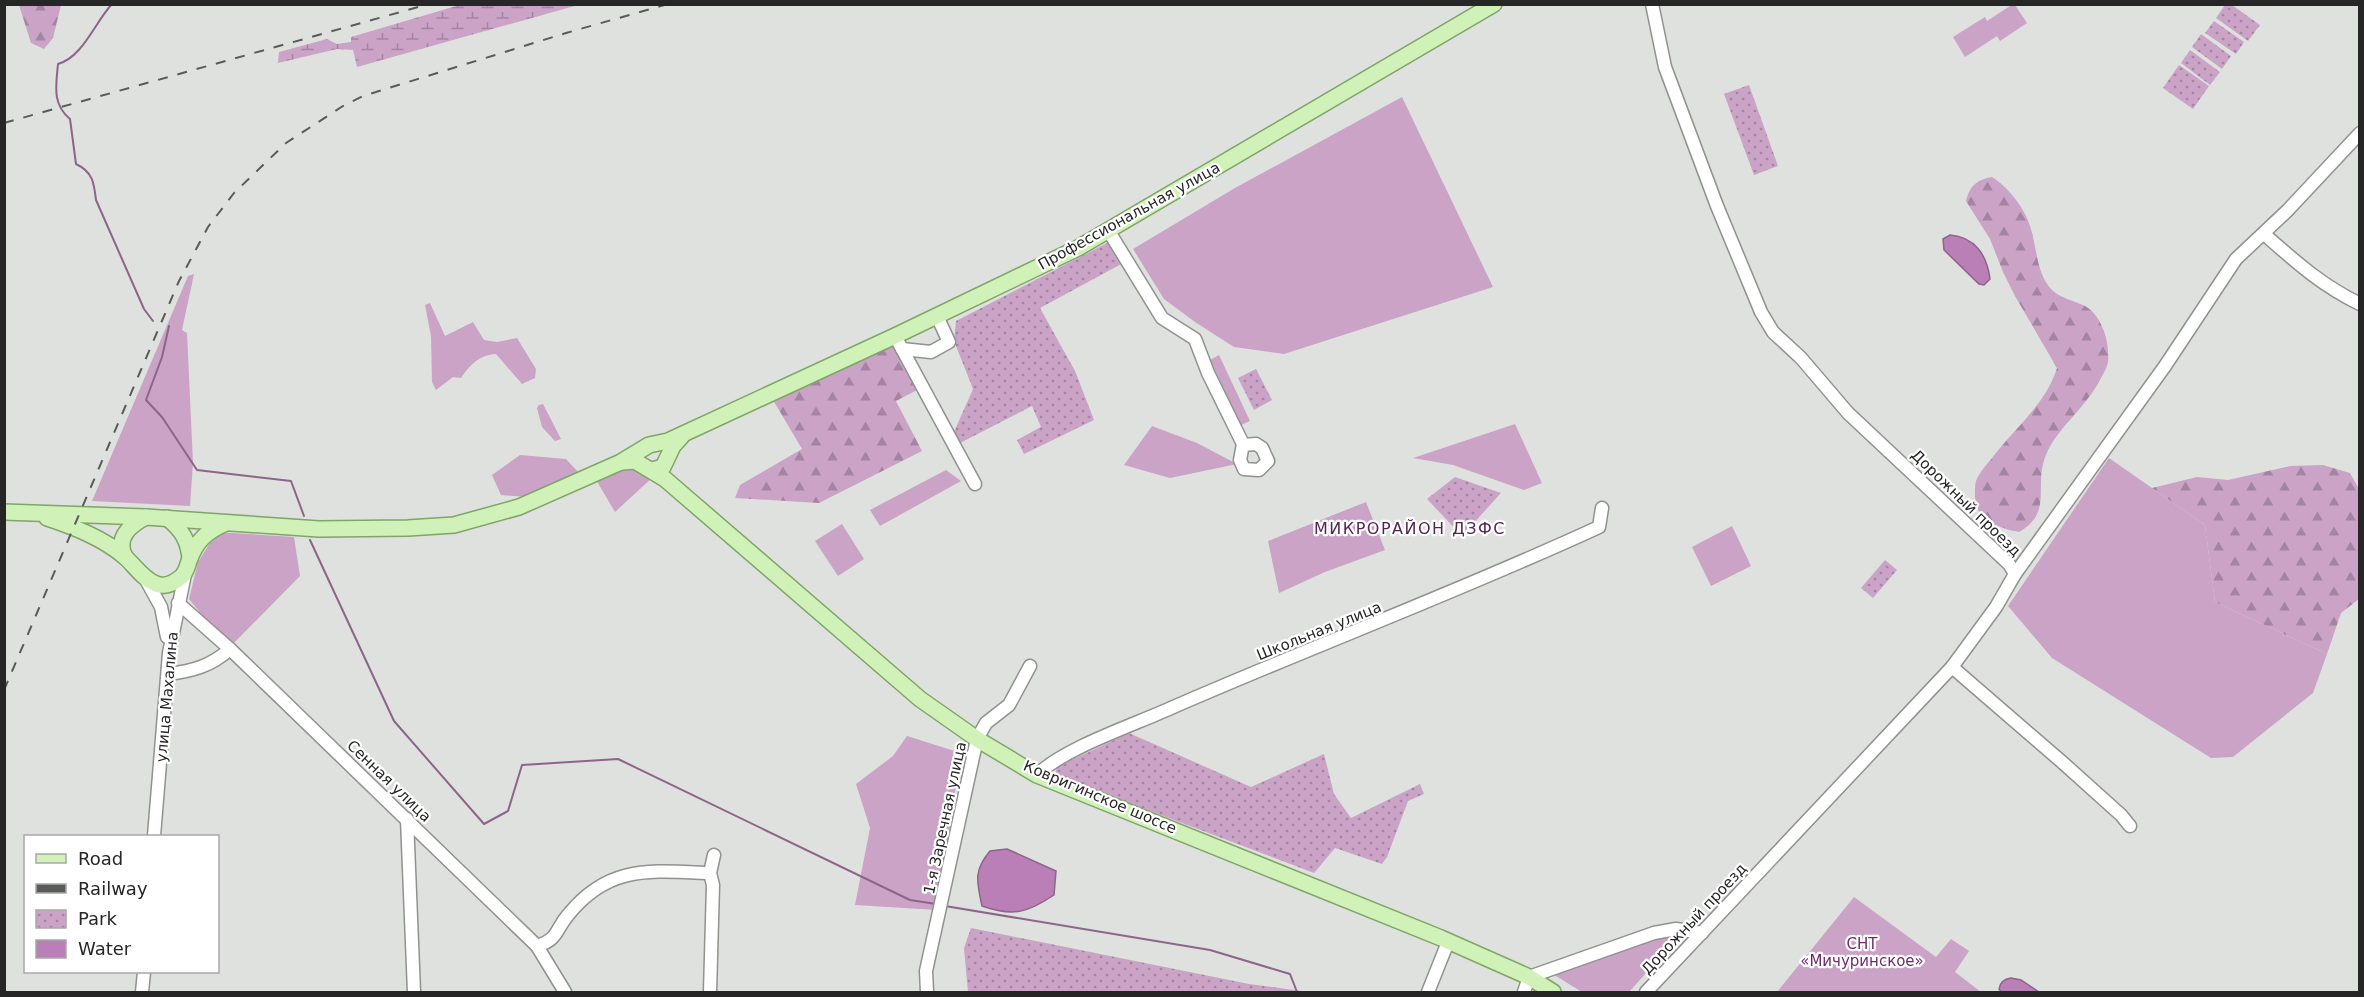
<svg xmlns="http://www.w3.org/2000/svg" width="2364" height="997" viewBox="0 0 2364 997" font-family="'DejaVu Sans',sans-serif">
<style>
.green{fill:#caa3c7}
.forest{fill:url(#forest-firs)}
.wetland{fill:url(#wetland-marsh)}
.park{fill:url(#park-dots)}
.water{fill:#b97fb6;stroke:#8d648a;stroke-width:1.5}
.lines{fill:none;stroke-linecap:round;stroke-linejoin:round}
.stream{stroke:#8d648a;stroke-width:2}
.minor-casing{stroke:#90928e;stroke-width:15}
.major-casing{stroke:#7fa567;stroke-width:18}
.minor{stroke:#fff;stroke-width:12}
.major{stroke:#d0f2b9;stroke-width:15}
.rail{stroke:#595b59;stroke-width:2;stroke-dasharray:10 10;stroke-linecap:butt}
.labels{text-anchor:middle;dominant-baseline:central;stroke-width:4.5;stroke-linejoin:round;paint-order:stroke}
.street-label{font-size:15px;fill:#252625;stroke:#fff}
.park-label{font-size:15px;fill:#6f296e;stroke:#fff}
.neighbourhood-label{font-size:16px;letter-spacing:1.5px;fill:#552454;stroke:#fff}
</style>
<defs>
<pattern id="forest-firs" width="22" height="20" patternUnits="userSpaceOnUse" patternTransform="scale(1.5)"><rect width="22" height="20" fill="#caa3c7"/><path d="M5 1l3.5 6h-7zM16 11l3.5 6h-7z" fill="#a485a1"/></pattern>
<pattern id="wetland-marsh" width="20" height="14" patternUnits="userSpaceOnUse" patternTransform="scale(1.5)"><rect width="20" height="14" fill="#caa3c7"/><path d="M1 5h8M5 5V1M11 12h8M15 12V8" fill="none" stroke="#a485a1"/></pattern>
<pattern id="park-dots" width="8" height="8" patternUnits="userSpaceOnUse" patternTransform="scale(1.5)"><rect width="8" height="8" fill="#caa3c7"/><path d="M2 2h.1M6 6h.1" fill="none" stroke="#a485a1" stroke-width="1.8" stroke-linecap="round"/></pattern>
</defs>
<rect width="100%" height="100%" fill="#dfe1de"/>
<g class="green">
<polygon points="2013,4 2015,5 2027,23 2000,41 1997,36 1965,57 1953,37 1985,17 1987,21"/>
<polygon points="1402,97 1493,287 1284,354 1234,347 1195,322 1164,299 1133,249 1235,188"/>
<polygon points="194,274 182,330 187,333 193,463 190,506 92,501 188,276"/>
<path d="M430,303L445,336L473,322L484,340L497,342L517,338L536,369L535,378L522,384L496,354C479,355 470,365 461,378L453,377L436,390L432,382L431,336L425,305Z"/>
<polygon points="1219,355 1250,421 1241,425 1210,360"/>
<polygon points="543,404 561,439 555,441 542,427 537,408 539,405"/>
<polygon points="1515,424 1542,483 1524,490 1453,465 1413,458"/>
<polygon points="1152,426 1197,443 1237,464 1170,478 1124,465"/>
<polygon points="520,455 566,459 579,473 527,497 501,495 492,475"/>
<polygon points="2109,458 2205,525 2215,602 2327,654 2313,693 2233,757 2211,758 2052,658 2008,606"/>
<polygon points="630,464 653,477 615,512 595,478"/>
<polygon points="946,470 961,481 880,526 870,510"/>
<polygon points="1366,502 1385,550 1325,572 1279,593 1268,541"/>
<polygon points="842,524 864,559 838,576 815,541"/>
<polygon points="1732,526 1751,566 1711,586 1692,547"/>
<polygon points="217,532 294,537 300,576 229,648 189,599 198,562"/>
<polygon points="907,736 961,753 937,910 855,905 870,828 856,784 893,756"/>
<polygon points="1854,897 1936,957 1951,939 1969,951 1955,972 1981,992 1777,992"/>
<polygon points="1665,935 1675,941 1629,992 1582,992 1551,973"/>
</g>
<g class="forest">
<polygon points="19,5 61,5 53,38 44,49 31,43"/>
<path d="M1992,177C2008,187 2024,207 2030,226C2037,246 2036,274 2052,290C2060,298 2075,301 2085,306C2102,315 2110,343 2108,362C2107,367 2104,373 2101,378C2087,407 2056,429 2046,455C2033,486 2054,512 2019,532C1998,528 1974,520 1975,494C1975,490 1975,484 1976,481C1979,473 1987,464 1992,458C2014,429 2046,404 2057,368L2015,296L2003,272L1990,239L1966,201C1970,186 1976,180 1992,177Z"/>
<polygon points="892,341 919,389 896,401 922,451 819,503 735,498 740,485 802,449 773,400"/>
<polygon points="2323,465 2350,473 2359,489 2359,599 2341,613 2327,654 2215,602 2205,525 2152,488 2197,477 2228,480 2290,466"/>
</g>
<polygon class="wetland" points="463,4 578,5 357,67 353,50 337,49 278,63 279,52 327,39 337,44 351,42 351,37"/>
<g class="park">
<polygon points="2225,5 2232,5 2260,25 2248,41 2216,18"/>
<polygon points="2214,21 2244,42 2236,54 2205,33"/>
<polygon points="2201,34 2231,56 2222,69 2192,47"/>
<polygon points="2190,50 2220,72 2210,85 2181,63"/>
<polygon points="2179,65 2209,86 2193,109 2163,88"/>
<polygon points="1749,85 1778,166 1754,175 1724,94"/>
<polygon points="1111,241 1125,262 1040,308 1075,371 1094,420 1024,454 1017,440 1041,427 1032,406 960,443 954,432 973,389 954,341 956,321"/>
<polygon points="1256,369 1272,400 1254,410 1238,378"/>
<polygon points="1455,477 1501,493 1462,536 1427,499"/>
<polygon points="1885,560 1897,570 1873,598 1861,588"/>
<polygon points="1129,733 1251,787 1324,754 1334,794 1351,818 1420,784 1424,794 1408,801 1387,857 1382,864 1335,848 1314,873 1055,775 1057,767"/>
<polygon points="971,928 1249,984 1309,992 968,992 964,948"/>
</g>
<g class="water">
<path d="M1950,235C1975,237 1987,255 1990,279L1984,285L1979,284L1944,250L1943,239Z"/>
<path d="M1007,849L1056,871L1054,895C1027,913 1013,917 982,906C977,882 973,871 990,851Z"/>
<path d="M2011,978L2021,980L2039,992H2001L1999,989C2000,982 2004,979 2011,978Z"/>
</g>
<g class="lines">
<g class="stream">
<path d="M112,4C95,22 83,57 58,64C56,86 52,104 70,119L76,164C93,172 94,183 96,200L144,309L153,321"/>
<polyline points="169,326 162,357 146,400 162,417 197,470 291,481 304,516"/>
<polyline points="310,540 394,721 484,824 508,811 522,765 618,759 910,900 936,904"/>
<polyline points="945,906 1210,950 1290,974 1297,992"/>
</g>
<g class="minor-casing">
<g id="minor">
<polyline points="1108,230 1162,318 1195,339 1208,373 1243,444 1240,460 1244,469 1259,470 1268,461 1262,448 1256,444 1243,445"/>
<path d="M2264,234C2296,262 2321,285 2360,304"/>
<polyline points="895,336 975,484"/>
<polyline points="902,349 931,352 949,342 937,316"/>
<polyline points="2015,574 2165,366 2236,259 2288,210 2360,133"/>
<polyline points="145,578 161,607 167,637"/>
<polyline points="178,603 230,649 537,946 565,992"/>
<polyline points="1952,667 2062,762 2121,815 2130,826"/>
<path d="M168,674C193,671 211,666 230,649"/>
<path d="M1037,775C1064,748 1134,725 1171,708C1313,646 1458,592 1599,527L1602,508"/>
<polyline points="407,819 414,992"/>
<polyline points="154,836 169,653 185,574"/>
<path d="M537,946C559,939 555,930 568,915C609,864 651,871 710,873"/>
<polyline points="142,992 144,972"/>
<polyline points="710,992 713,885 710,873 714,855"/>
<polyline points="927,992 926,971 977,739 986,723 1009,705 1030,666"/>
<polyline points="1428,992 1448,942"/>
<polyline points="1524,992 1529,977 1654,933 1676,929 1702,933"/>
<polyline points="1646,992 1952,667 1996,607 2015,574 2009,564 1848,413 1801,358 1773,332 1761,312 1717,206 1665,67 1652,4"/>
</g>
</g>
<g class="major-casing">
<g id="major">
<polyline points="622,462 635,461 665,479 920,699 977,739 1037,775 1441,938 1529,977 1553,992"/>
<polyline points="652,470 663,467 673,446 682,436"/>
<polyline points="4,512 146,517 319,529 408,528 454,525 519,507 621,462 649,445 668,441 895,336 1078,248 1494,4"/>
<path d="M47,518C74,527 103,538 125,557C135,566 143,579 156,584C166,588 174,583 181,577C186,573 187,567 189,561C196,541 207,531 226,523"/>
<path d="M167,518C182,530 188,540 190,558"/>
<path d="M125,557C115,538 130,525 146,517"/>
</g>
</g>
<use href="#minor" class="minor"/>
<use href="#major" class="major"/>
<g class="rail">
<polyline points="4,123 429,4"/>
<polyline points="4,690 179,281 208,227 234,193 286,143 343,106 363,96 566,33 668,4"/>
</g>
</g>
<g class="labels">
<g class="street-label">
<text transform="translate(1129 216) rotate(-29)">Профессиональная улица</text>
<text transform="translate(1966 503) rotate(44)">Дорожный проезд</text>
<text transform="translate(1319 631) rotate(-22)">Школьная улица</text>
<text transform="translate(167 697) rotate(-85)">улица Махалина</text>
<text transform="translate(389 781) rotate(44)">Сенная улица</text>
<text transform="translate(1100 797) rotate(23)">Ковригинское шоссе</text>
<text transform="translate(945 818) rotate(-78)">1-я Заречная улица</text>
<text transform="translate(1694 919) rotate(-47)">Дорожный проезд</text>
</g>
<g class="park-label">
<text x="1862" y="944">СНТ<tspan x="1862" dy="17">«Мичуринское»</tspan></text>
</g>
<g class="neighbourhood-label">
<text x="1410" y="528">МИКРОРАЙОН ДЗФС</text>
</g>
</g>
<rect width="2364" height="997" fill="none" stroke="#252625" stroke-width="12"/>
<rect x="24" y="835" width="195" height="138" fill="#ffffff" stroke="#a8a8a8" stroke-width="1.5"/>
<rect x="36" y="854" width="30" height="9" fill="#d0f2b9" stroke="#a8a8a8" stroke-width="1.5"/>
<text x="78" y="865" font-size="18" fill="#252625">Road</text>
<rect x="36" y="884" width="30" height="9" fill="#595b59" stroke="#a8a8a8" stroke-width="1.5"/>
<text x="78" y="895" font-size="18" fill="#252625">Railway</text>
<rect x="36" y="910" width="30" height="18" fill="url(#park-dots)" stroke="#a8a8a8" stroke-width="1.5"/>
<text x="78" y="925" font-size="18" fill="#252625">Park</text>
<rect x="36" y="940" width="30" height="18" fill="#b97fb6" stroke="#a8a8a8" stroke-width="1.5"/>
<text x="78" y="955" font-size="18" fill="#252625">Water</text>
</svg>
